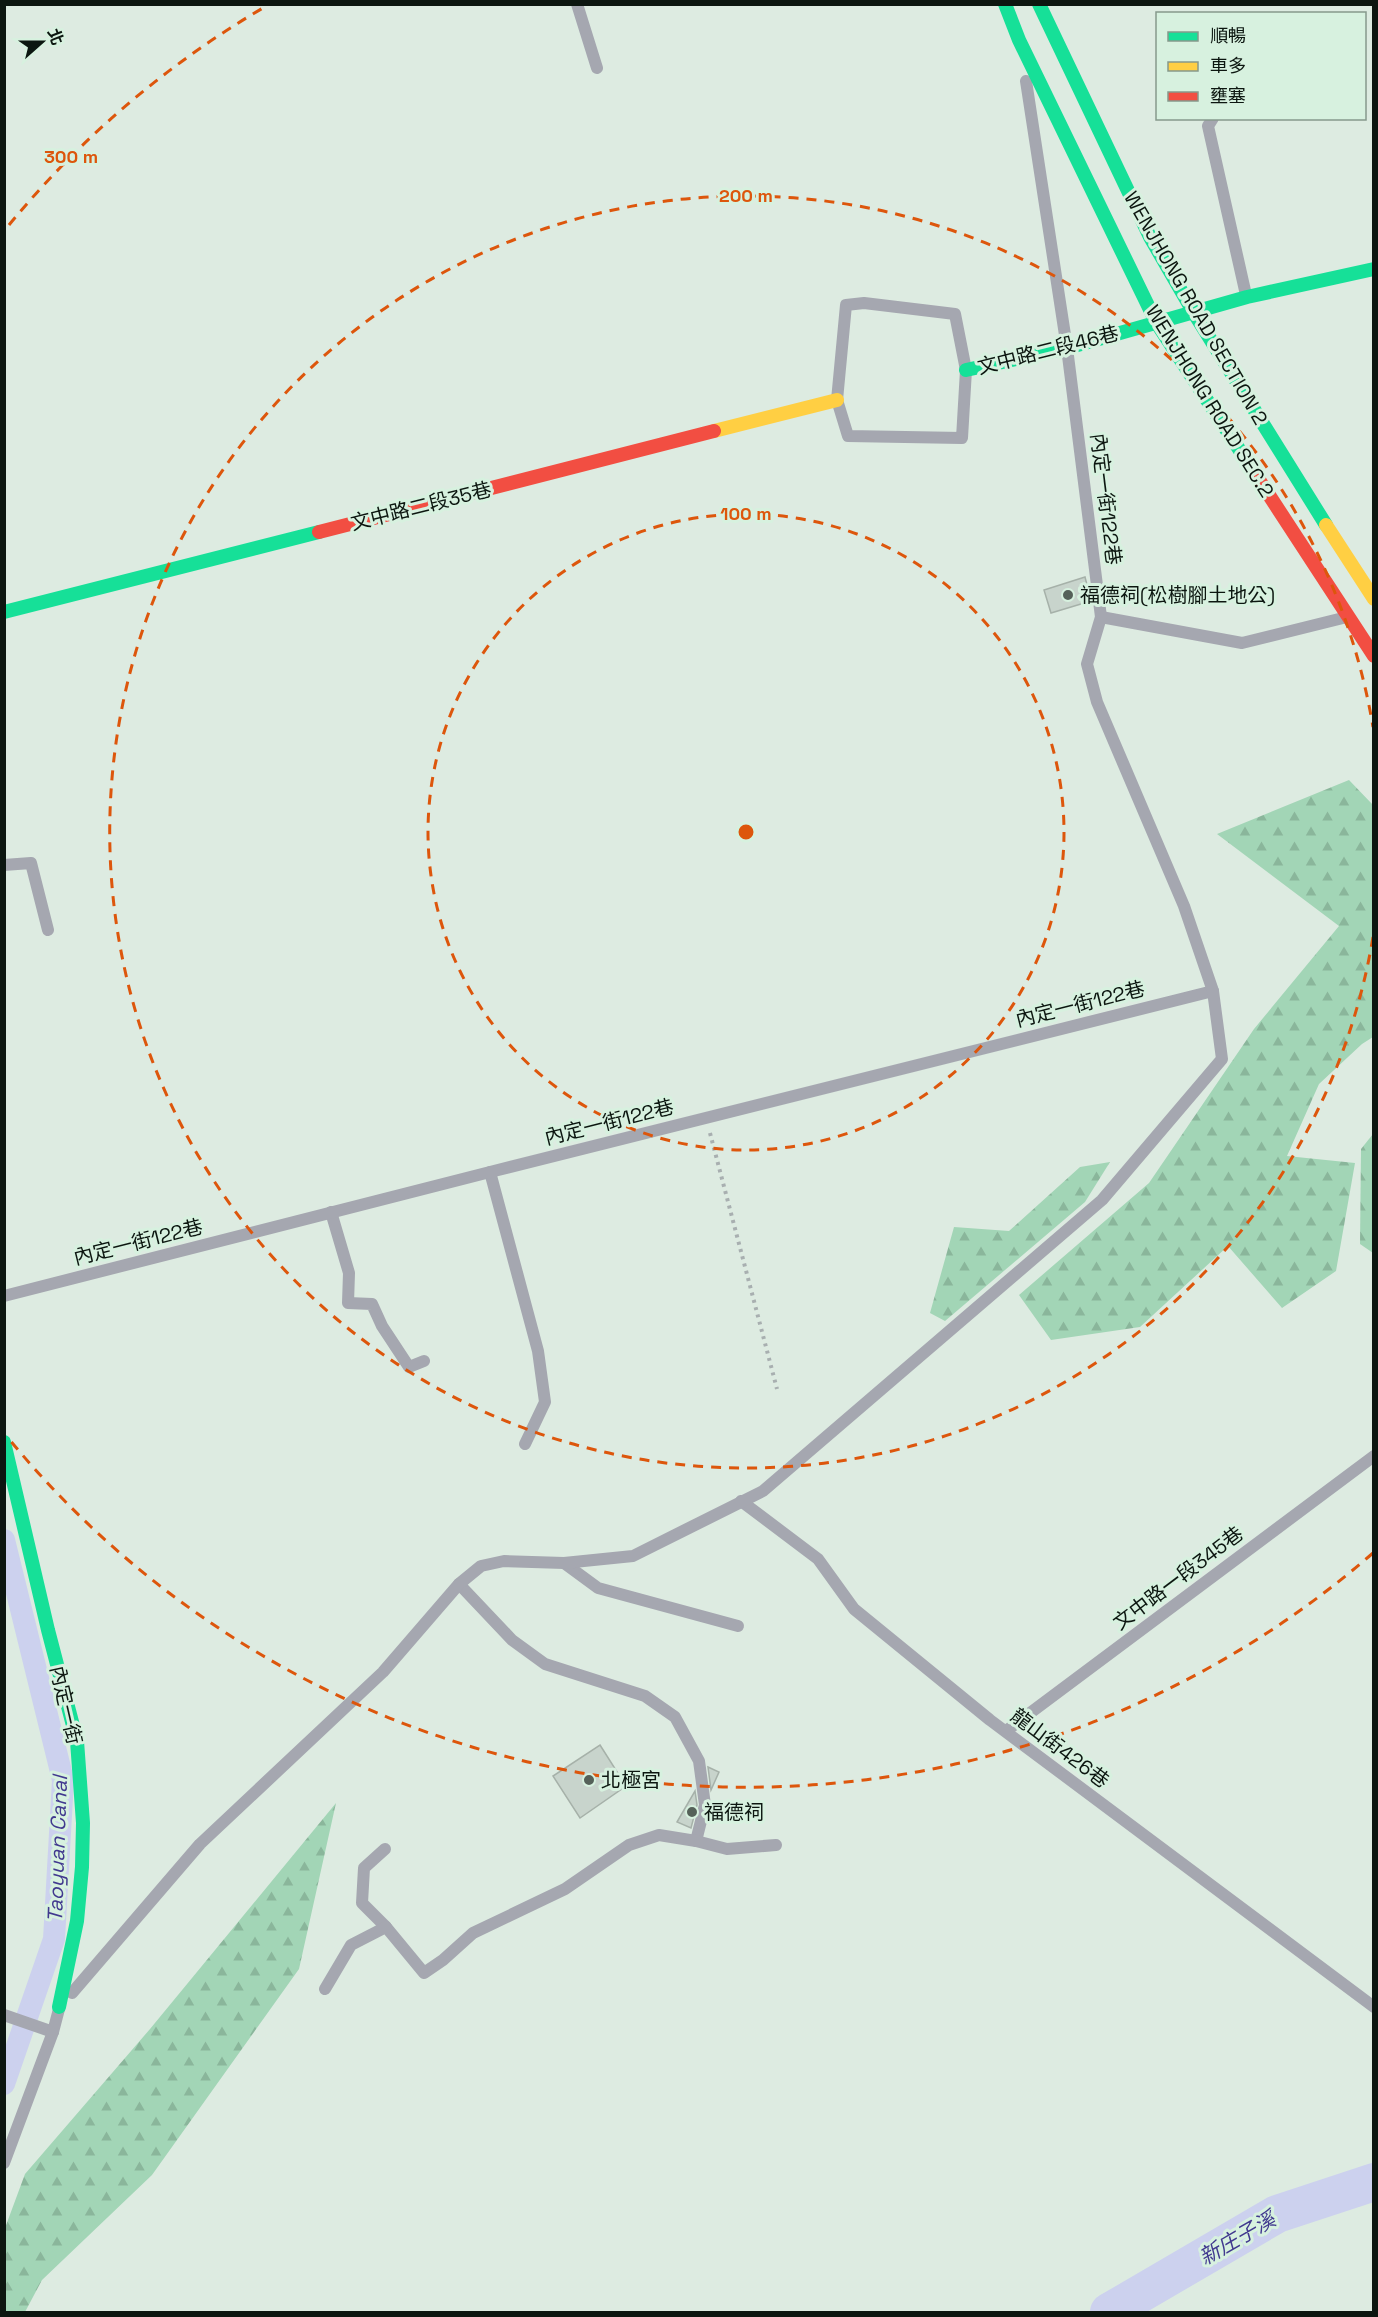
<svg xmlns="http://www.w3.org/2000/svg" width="1378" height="2317" viewBox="0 0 1378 2317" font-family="'Space Grotesk','Noto Sans TC',sans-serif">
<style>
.forest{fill:url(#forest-firs)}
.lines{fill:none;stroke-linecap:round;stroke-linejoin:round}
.canal{stroke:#ccd1ee;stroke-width:22}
.river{stroke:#ccd1ee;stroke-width:38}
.building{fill:#c8d4cc;stroke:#a6b1a9;stroke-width:1.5}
.path{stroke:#a8afb0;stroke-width:4;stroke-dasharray:3 4.5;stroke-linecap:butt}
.lane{stroke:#a5a7b0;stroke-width:12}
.fast{stroke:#16e098;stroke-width:14}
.slow{stroke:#ffcf43;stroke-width:14}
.jam{stroke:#f24e42;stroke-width:14}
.ring{fill:none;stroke:#dd560c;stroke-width:3;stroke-dasharray:10 8}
.poi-dot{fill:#556159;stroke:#d7f1df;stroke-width:2}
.labels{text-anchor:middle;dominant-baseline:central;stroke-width:6;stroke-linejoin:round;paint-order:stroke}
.street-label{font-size:20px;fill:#0c1610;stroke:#d7f1df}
.poi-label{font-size:20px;fill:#0c1610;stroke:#d7f1df;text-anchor:start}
.water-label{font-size:21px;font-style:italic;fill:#41398f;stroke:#d7f1df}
.centre{fill:#dd560c;stroke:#d7f1df;stroke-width:3}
.ring-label{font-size:18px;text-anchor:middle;font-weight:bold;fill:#dd560c;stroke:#d7f1df;stroke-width:6;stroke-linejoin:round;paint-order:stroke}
</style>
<defs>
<pattern id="forest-firs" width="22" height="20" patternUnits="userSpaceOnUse" patternTransform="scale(1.5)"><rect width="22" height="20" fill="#a2d5b6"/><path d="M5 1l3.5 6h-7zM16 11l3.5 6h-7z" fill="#8ab69b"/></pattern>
</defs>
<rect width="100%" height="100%" fill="#ddebe1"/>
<g class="forest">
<polygon points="1349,780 1373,805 1373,1037 1362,1044 1319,1084 1287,1156 1355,1163 1336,1271 1282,1308 1228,1246 1140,1327 1051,1340 1019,1295 1149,1183 1254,1029 1339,926 1217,834"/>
<polygon points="1373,1134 1373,1253 1360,1244 1361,1149"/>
<polygon points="1110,1162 1085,1202 945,1321 930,1313 954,1227 1009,1231 1080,1167"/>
<polygon points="336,1803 299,1969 152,2175 42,2280 25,2312 5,2312 5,2228 25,2174 150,2029"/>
</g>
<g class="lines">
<polyline class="canal" points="4,1540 63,1780 54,1939 4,2084"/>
<polyline class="river" points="1109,2312 1277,2214 1374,2182"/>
</g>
<g class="building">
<polygon points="1085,577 1091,601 1051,613 1044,590"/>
<polygon points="600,1745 626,1786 580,1818 553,1776"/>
<polygon points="708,1767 719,1772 711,1790"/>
<polygon points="695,1791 697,1805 691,1828 677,1822"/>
</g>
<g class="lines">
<polyline class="path" points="710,1133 777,1389"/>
<g class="lane">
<polyline points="577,4 597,68"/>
<polyline points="1213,118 1208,126 1246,295"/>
<polygon points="864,303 955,314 966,370 962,438 848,436 837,400 846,305"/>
<polyline points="1101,617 1242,643 1347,617"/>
<polyline points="4,865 31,863 48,930"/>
<polyline points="490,1172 538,1351 545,1402 525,1444"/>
<polyline points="331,1212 349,1273 348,1303 372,1304 382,1326 409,1367 424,1361"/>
<polyline points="4,1296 490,1172 1213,991"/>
<polyline points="741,1501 818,1559 854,1609 990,1720 1374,2007"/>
<polyline points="564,1563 598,1588 738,1626"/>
<polyline points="459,1584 512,1640 545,1664 645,1696 675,1717 699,1761 705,1805 696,1841"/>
<polyline points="1006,1731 1374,1456"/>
<polyline points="385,1849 364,1868 362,1903 386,1927"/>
<polyline points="325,1989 351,1945 386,1927 424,1973 443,1960 473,1933 565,1889 629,1845 659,1835 696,1841 727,1849 776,1845"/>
<polyline points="72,1993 200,1844 383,1672 459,1584 481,1566 504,1561 564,1563 633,1556 763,1491 1102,1200 1222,1059 1213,991 1184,906 1097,702 1087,664 1101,617 1067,348 1026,81"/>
<polyline points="4,2015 53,2032"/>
<polyline points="4,2163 53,2032 59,2009"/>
</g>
<g class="fast">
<polyline points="1005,4 1019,40 1156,322 1250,466"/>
<polyline points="1039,4 1150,237 1194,313 1326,525"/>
<polyline points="966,370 1067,348 1247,297 1374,269"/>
<polyline points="4,612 319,532"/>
<polyline points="4,1442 48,1630 77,1741 83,1823 82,1867 77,1921 59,2007"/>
</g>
<g class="slow">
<polyline points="714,431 837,400"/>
<polyline points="1326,525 1374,599"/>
</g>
<g class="jam">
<polyline points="1250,466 1374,656"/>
<polyline points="319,532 714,431"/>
</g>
</g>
<g class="ring">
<circle cx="746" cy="832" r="318"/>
<path d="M1373 937A636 636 0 1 1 1373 727"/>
<path d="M1373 1553A955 955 0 0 1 9 1439M9 225A955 955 0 0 1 268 5"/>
</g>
<g class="poi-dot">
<circle cx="1068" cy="595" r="6"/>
<circle cx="589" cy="1780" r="6"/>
<circle cx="692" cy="1812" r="6"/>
</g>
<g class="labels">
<g class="street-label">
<text transform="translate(1196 308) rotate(60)">WENJHONG ROAD SECTION 2</text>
<text transform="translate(1048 350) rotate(-14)">文中路二段46巷</text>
<text transform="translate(1210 401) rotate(58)">WENJHONG ROAD SEC.2</text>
<text transform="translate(1106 499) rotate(83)">內定一街122巷</text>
<text transform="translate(421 506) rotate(-14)">文中路二段35巷</text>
<text transform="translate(1080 1004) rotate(-14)">內定一街122巷</text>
<text transform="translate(609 1122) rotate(-14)">內定一街122巷</text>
<text transform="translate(138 1242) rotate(-14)">內定一街122巷</text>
<text transform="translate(1178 1578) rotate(-37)">文中路一段345巷</text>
<text transform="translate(66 1705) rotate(77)">內定一街</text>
<text transform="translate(1060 1748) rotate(37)">龍山街426巷</text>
</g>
<g class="poi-label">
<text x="1080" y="595">福德祠(松樹腳土地公)</text>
<text x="601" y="1780">北極宮</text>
<text x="704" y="1812">福德祠</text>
</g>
<g class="water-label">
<text transform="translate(57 1849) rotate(-88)">Taoyuan Canal</text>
<text transform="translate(1237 2238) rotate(-30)">新庄子溪</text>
</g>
</g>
<circle cx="746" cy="832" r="9" class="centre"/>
<g class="ring-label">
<text x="71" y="163">300 m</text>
<text x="746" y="202">200 m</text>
<text x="746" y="520">100 m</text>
</g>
<rect width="1378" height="2317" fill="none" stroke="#0c1610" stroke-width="12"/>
<rect x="1156" y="12" width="210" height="108" fill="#d7f1df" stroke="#86998c" stroke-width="1.5"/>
<rect x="1168" y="32" width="30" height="9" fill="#16e098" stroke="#86998c" stroke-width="1.5"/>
<text x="1210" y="42" font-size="18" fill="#0c1610">順暢</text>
<rect x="1168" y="62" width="30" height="9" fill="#ffcf43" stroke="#86998c" stroke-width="1.5"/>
<text x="1210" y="72" font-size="18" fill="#0c1610">車多</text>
<rect x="1168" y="92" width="30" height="9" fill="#f24e42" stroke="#86998c" stroke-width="1.5"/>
<text x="1210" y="102" font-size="18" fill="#0c1610">壅塞</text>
<g transform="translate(42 42) rotate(69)" stroke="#d7f1df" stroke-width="4.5" paint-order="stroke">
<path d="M0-4.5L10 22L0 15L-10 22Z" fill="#0c1610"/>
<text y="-9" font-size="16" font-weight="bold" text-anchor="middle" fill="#0c1610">北</text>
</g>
</svg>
